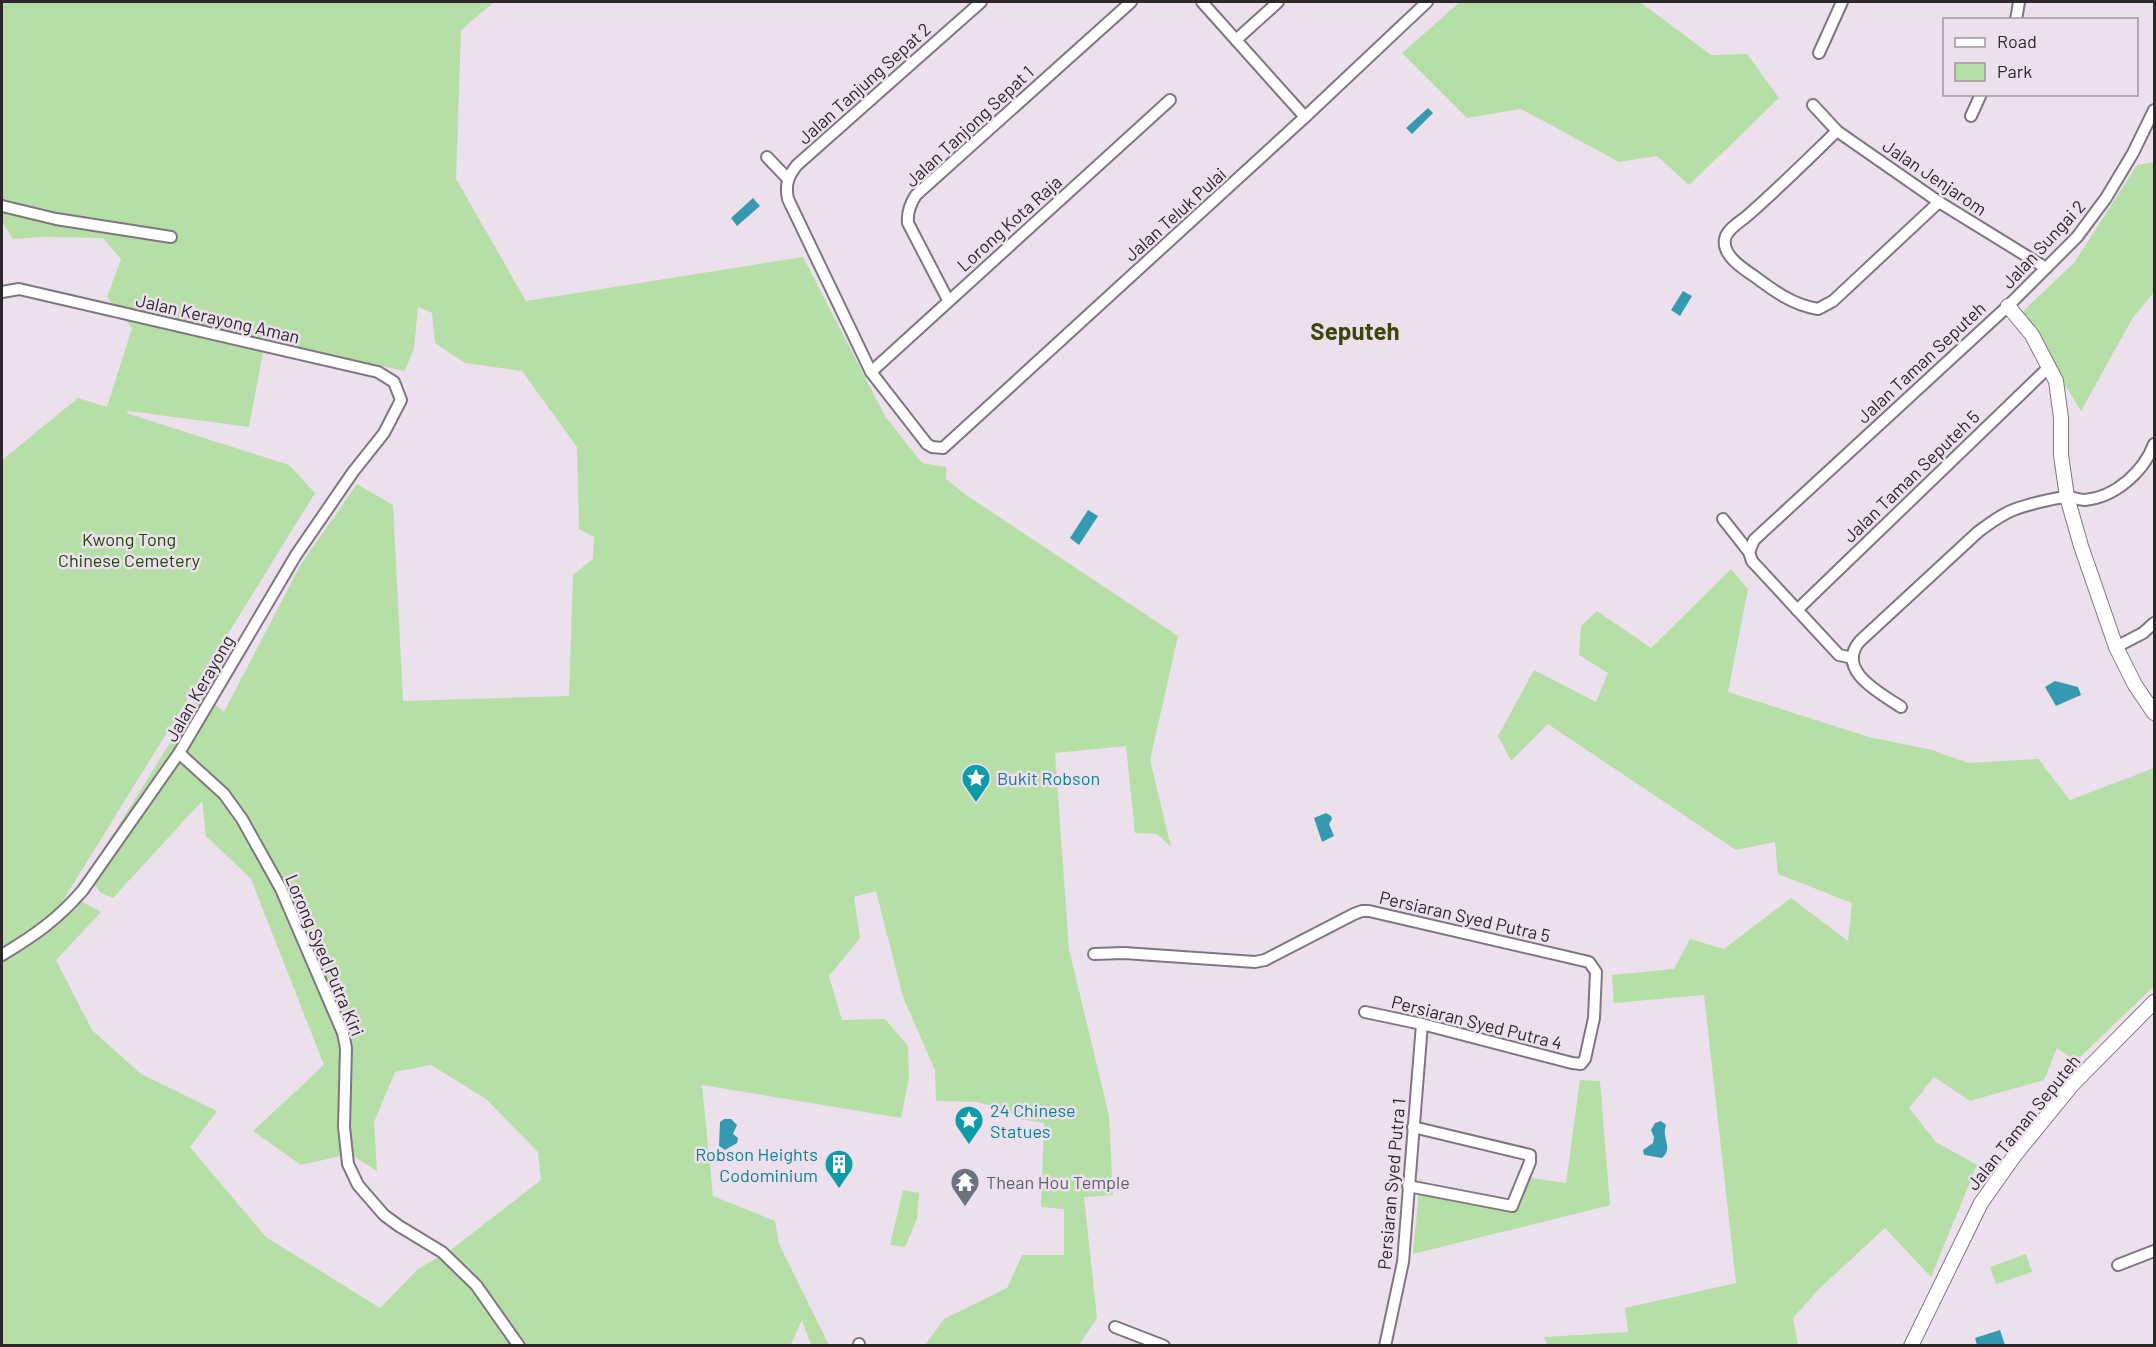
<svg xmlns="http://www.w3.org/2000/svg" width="2156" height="1347" viewBox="0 0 2156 1347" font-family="Barlow,sans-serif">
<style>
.green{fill:#b5dfa6;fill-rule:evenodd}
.water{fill:#359aaf}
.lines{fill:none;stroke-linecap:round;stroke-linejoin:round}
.minor-casing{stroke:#807682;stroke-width:14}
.tertiary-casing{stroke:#807682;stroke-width:16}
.minor{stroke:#fff;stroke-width:10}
.tertiary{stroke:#fff;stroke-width:14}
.labels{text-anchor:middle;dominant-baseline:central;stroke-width:5;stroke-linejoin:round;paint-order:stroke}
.street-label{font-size:18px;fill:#2b272b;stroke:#ece0ed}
.park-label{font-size:18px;fill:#1e4607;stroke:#ece0ed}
.culture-label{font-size:18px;fill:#0d838f;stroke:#ece0ed;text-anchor:start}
.worship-label{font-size:18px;fill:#5b616d;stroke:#ece0ed;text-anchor:start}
.district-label{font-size:24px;font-weight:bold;fill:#3d470c;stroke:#ece0ed}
</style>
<rect width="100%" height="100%" fill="#ece0ed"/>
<g class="green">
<path d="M2,2H494L461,30L456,179L526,301L803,257L885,416L922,463L946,467V479L966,495L1178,636L1150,760L1171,847L1157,834L1135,833L1126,746L1055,753L1069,949L1109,1116L1113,1195L1084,1197L1097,1318L1079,1345H925L944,1319L1007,1288L1022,1255H1064V1209L1041,1207L1044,1123L1020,1119L1004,1110L978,1102L936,1101L935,1070L903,997L876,891L854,897L860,938L829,976L842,1020L885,1019L908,1046L909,1078L901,1118L702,1085L713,1196L775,1221L779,1244L829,1345H811L802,1320L790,1346H2V460L78,398L107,407L132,328L107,297L121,259L103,238L44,237L13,239L2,222ZM418,307L432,313L435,343L465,363L522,371L577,447L579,529L594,537L593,559L573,575L569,696L403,701L393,505L357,484L301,564L224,712L201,693L87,876L101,893L113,898L202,801L206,836L251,879L324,1065L253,1131L301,1165L350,1154L377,1171L374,1122L395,1072L431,1065L486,1099L538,1152L541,1180L451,1250L418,1269L380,1308L266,1237L190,1147L217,1111L141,1074L92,1030L56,960L101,912L71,896L59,907L315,493L289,465L126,413L129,411L249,427L265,341L405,371L414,348Z"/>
<polygon points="1460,2 1640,2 1711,55 1747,54 1779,98 1689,185 1657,156 1619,162 1521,109 1467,118 1402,53"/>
<polygon points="2154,162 2154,292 2132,319 2081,411 2021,313 2074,263 2137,165"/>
<polygon points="1731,569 1748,589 1728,692 1869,737 1932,750 1968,763 2038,759 2070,800 2154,768 2154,986 2076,1061 2057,1048 2044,1080 1970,1101 1934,1077 1909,1108 1936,1142 1977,1165 1931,1277 1885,1228 1819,1289 1793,1318 1798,1345 1547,1345 1544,1337 1628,1332 1625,1308 1736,1283 1704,995 1614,1003 1612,975 1674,969 1690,939 1724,949 1791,898 1848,941 1852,903 1778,874 1775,842 1736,850 1548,724 1511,761 1498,736 1534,670 1596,702 1608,673 1579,655 1581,626 1597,611 1651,648"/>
<polygon points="1580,1080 1600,1081 1610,1205 1413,1254 1420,1178 1432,1194 1517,1209 1524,1177 1566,1183"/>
<polygon points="903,1190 919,1193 917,1219 905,1247 890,1245"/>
<polygon points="2026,1254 2032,1272 1996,1284 1990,1267"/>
</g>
<g class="water">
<polygon points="1428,108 1433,113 1412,134 1406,128"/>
<polygon points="753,198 760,206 737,226 731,218"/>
<polygon points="1683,291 1692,296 1680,316 1671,310"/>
<polygon points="1088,510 1098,516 1079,545 1070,538"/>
<polygon points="2055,681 2078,687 2081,695 2056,706 2045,687"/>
<polygon points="1326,813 1331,816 1332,819 1329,824 1334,836 1322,842 1314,818"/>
<polygon points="724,1119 731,1119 737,1125 733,1134 738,1138 737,1143 725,1150 719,1146 720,1122"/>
<path d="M1661,1121L1666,1125C1661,1138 1674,1148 1662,1158L1644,1155L1643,1150L1653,1143L1654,1137L1651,1130L1655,1123Z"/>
<polygon points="2000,1330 2005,1345 1977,1345 1975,1338"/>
</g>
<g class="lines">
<g class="minor-casing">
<g id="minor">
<path d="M981,2L797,165C788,176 785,185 788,199L871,372L927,444L932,447L943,448L1305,117L1427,2"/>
<polyline points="1202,2 1305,117"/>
<polyline points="2016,20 2019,2"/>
<polyline points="1236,40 1278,2"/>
<polyline points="1819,53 1842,2"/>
<polyline points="1813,105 1837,131 1939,202 2046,268"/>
<polyline points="1971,116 1981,94"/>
<path d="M1837,131C1807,160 1778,189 1747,216C1740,222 1727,229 1725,239C1722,255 1742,268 1754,276C1774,291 1793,305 1818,309L1833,301L1939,202"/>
<polyline points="767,157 788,179"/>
<polyline points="2,206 56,219 171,237"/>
<path d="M2,292L19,289L378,372L394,382L401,400L384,433L353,472L296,555L179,753L83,890C57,920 35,935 2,955"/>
<path d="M948,300L908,223C907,212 910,204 916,195L1131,2"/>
<polyline points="871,372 1170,100"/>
<polyline points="1723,519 1749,552 1752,561 1839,655 1853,658"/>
<polyline points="1749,552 1754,540 2008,306 2077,237 2106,198 2133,153 2154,110"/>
<polyline points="1797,610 2049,367"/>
<polyline points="2116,647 2143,633 2154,623"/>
<path d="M1901,707C1880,693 1835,670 1860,641L1978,532C1989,524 2000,515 2013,510C2026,505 2053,498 2067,497C2073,497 2079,500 2085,500C2116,497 2144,471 2154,444"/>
<polyline points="179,753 224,794 242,819 281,889 343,1033 346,1048 344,1127 348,1164 358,1185 384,1215 399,1226 442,1252 476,1285 519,1346"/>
<polyline points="1094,954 1124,953 1255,962 1265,960 1354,914 1362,911 1369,911 1589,962 1596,972 1594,1018 1585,1059 1581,1064 1572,1063 1422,1024 1365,1012"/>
<polyline points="1408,1186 1512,1206 1530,1162 1530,1155 1413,1127"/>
<polyline points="2118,1265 2154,1251"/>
<polyline points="1115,1327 1164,1346"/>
<polyline points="859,1344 859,1346"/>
<polyline points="1385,1346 1403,1262 1422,1024"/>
</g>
</g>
<g class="tertiary-casing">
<g id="tertiary">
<polyline points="2008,306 2032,335 2056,381 2061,418 2061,455 2067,497 2081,546 2116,647 2135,685 2154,713"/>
<polyline points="1911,1346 1981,1203 2015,1155 2072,1085 2154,1002"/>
</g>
</g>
<use href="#minor" class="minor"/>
<use href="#tertiary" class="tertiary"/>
</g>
<defs>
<g id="sight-pin" transform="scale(1.5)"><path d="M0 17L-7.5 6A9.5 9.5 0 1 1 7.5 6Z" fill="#0f9aa8" stroke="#ece0ed"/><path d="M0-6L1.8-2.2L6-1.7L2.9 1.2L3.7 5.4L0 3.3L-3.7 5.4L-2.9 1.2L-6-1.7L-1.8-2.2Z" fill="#fff"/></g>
<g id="building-pin" transform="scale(1.5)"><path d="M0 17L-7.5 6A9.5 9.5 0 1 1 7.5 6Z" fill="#0f9aa8" stroke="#ece0ed"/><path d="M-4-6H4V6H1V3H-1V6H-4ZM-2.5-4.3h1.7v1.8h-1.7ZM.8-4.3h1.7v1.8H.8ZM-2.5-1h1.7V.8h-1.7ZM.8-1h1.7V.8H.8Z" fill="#fff"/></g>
<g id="temple-pin" transform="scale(1.5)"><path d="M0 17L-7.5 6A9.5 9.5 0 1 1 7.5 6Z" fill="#6b7280" stroke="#ece0ed"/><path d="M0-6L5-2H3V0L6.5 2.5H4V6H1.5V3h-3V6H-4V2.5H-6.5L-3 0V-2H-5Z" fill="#fff"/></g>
</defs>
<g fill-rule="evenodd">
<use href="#sight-pin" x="976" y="778"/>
<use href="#sight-pin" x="969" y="1120"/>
<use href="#building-pin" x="839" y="1164"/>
<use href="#temple-pin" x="965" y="1182"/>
</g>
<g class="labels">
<g class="street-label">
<text transform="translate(864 83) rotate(-42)">Jalan Tanjung Sepat 2</text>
<text transform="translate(969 126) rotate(-43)">Jalan Tanjong Sepat 1</text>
<text transform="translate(1935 177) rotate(34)">Jalan Jenjarom</text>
<text transform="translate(1175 214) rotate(-42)">Jalan Teluk Pulai</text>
<text transform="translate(1009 223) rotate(-42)">Lorong Kota Raja</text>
<text transform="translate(2043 244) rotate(-47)">Jalan Sungai 2</text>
<text transform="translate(218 318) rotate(13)">Jalan Kerayong Aman</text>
<text transform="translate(1921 362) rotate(-43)">Jalan Taman Seputeh</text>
<text transform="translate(1911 476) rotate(-44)">Jalan Taman Seputeh 5</text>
<text transform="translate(199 688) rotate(-60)">Jalan Kerayong</text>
<text transform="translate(1465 916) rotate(13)">Persiaran Syed Putra 5</text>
<text transform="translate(325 955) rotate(67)">Lorong Syed Putra Kiri</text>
<text transform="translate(1477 1022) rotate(14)">Persiaran Syed Putra 4</text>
<text transform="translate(2023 1122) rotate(-51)">Jalan Taman Seputeh</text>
<text transform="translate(1391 1184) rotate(-85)">Persiaran Syed Putra 1</text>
</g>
<g class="park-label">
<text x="129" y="539">Kwong Tong<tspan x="129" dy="21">Chinese Cemetery</tspan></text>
</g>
<g class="culture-label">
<text x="997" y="778">Bukit Robson</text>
<text x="990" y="1110">24 Chinese<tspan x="990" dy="21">Statues</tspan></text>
<text x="818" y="1154" text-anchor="end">Robson Heights<tspan x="818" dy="21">Codominium</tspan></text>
</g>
<g class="worship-label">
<text x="986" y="1182">Thean Hou Temple</text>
</g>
<g class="district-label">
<text x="1355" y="330">Seputeh</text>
</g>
</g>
<rect width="2156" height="1347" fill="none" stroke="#2b272b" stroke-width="6"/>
<rect x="1943" y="18" width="195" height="78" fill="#ece0ed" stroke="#9f969f" stroke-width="1.5"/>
<rect x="1955" y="38" width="30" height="9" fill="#ffffff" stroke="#9f969f" stroke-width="1.5"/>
<text x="1997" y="48" font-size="18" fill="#2b272b">Road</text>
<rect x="1955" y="63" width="30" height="18" fill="#b5dfa6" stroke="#9f969f" stroke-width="1.5"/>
<text x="1997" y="78" font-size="18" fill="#2b272b">Park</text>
</svg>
